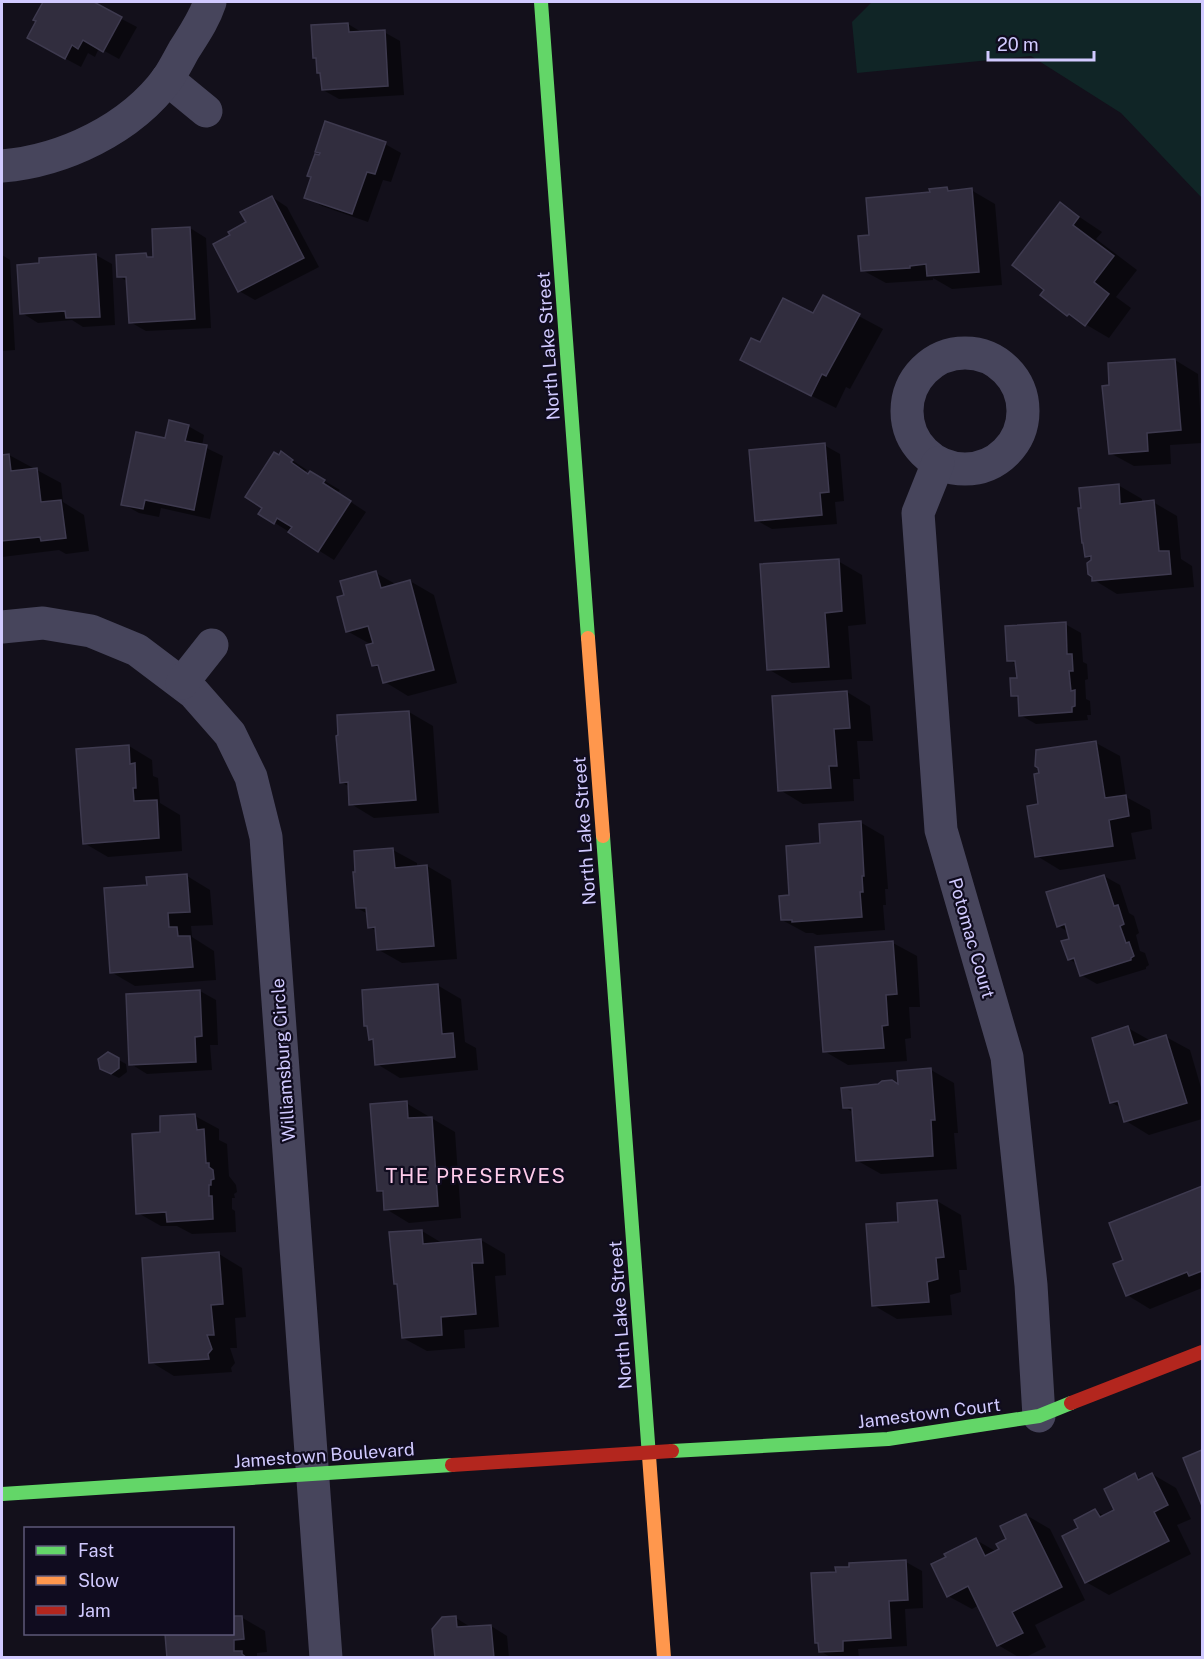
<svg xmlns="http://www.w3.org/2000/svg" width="1204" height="1659" viewBox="0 0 1204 1659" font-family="'Public Sans',sans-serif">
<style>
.green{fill:#102526}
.shadow{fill:#0007}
.building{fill:#312d3e;stroke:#3e3a4f;stroke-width:1.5}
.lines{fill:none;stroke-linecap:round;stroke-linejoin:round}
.street{stroke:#47455c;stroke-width:33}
.fast{stroke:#63d668;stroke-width:14}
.slow{stroke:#ff974d;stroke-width:14}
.jam{stroke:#b3261e;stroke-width:14}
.labels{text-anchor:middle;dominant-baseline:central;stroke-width:4.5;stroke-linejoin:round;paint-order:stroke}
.street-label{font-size:18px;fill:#d1caff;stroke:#100c1f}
.neighbourhood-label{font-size:20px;letter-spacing:1.5px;fill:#ffcceb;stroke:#100c1f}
</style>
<rect width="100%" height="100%" fill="#13101b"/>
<polygon class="green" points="872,2 1202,2 1202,198 1121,113 1031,56 857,73 852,22"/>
<g class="shadow">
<polygon points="45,2 89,2 137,27 119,59 99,48 95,57 88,53 81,67 44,47 38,21 35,19"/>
<polygon points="348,24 363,33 384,32 400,41 404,95 339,99 323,90 322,74 318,72 318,60 314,57"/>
<polygon points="385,144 401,153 391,182 383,180 368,222 322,206 306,197 320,157"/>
<polygon points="947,189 952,192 971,190 995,204 1002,285 952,289 933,278 933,280 886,283 862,270 870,236 931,193"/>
<polygon points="272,197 287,207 319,267 255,300 239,291 248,223"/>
<polygon points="1060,204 1102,232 1096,239 1137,270 1116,297 1131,308 1109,338 1068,314 1046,290"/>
<polygon points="190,228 206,238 211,328 146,331 130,322 128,282 119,276 146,255 152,258"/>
<polygon points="2,255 10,260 15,350 2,351"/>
<polygon points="96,255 112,264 115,325 83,327 72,320 38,323 22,313"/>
<polygon points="823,297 883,329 850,389 846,387 836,408 766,373 761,344 814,315"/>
<polygon points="1175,360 1198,374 1202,443 1170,445 1171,464 1134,466 1110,453 1111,387"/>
<polygon points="188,426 204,435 202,446 223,456 210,519 161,508 159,517 139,513 123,504 166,439"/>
<polygon points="824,445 840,454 844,501 835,502 837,524 772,529 756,520"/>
<polygon points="281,453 307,470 305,472 309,475 311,473 340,490 337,493 366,512 334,560 275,523 264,508"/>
<polygon points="9,455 61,483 63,502 84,515 89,551 66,554 59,550 2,557 2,456"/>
<polygon points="1118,485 1142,499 1142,503 1153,502 1177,516 1181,559 1192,566 1194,587 1117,594 1094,580 1093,560 1086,556"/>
<polygon points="838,561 862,575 866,624 848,626 852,679 792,683 768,669"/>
<polygon points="376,573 397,585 410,581 434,595 457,683 408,696 385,682 382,670 373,665 372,645 347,631 345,596"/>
<polygon points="1065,624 1081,633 1083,662 1087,664 1088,679 1085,680 1086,699 1090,701 1091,715 1087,715 1088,720 1036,724 1020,715 1019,699 1012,695 1018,679 1017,665 1009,660"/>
<polygon points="847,692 870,706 873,741 857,741 860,779 853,779 854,801 803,804 780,790"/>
<polygon points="409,712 433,726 439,813 374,818 351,804 350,787 341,782 339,717"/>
<polygon points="1096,743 1120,756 1126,797 1150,810 1152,829 1131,833 1136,859 1060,870 1037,856 1040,806"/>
<polygon points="129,746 152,760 153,776 158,778 160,803 180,815 182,851 108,857 84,843"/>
<polygon points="860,822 884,836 888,889 885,889 886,905 883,905 885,930 817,935 813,933 806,933 782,920 791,897 822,845"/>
<polygon points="393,850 417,863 417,867 427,866 451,880 457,959 402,963 379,950 376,931 370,927 368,914 357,908"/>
<polygon points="187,876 210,890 213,925 191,926 192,937 214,951 216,980 135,986 111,972"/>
<polygon points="1104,876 1120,885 1129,913 1134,916 1139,933 1136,935 1140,951 1145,953 1149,965 1146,967 1146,969 1097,984 1081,975 1077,964 1069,959 1071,940 1069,932 1058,926"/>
<polygon points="893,943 917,956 920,1007 909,1007 911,1038 905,1039 907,1061 848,1065 824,1051"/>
<polygon points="437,985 461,999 465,1042 476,1048 478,1070 400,1078 377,1064 375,1041 370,1039 369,1027 366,1025"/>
<polygon points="200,991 216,1000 218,1045 210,1045 212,1070 147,1074 131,1064"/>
<polygon points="1128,1028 1151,1041 1166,1037 1190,1050 1202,1091 1202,1119 1149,1135 1126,1121 1121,1108 1111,1102"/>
<polygon points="108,1054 126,1064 127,1072 119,1078 109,1073"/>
<polygon points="931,1070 954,1083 958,1133 954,1133 957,1169 881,1174 858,1161 854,1113 844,1107 900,1086"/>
<polygon points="406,1103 455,1132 461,1218 409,1223 386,1209 385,1194 378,1191"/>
<polygon points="195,1116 219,1129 219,1140 227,1144 229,1176 236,1185 237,1192 234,1194 235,1198 232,1198 232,1209 235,1211 236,1232 192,1234 177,1226 161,1226 138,1213 162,1133"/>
<polygon points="1202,1188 1202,1288 1150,1309 1127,1295 1125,1261 1111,1224"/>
<polygon points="937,1201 961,1215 967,1270 959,1270 961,1292 950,1295 952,1315 897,1319 873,1305 900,1224"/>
<polygon points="422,1231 442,1243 481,1240 505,1254 506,1275 495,1276 499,1327 464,1330 465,1348 427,1351 403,1338 399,1286 395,1283"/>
<polygon points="219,1254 242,1268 246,1317 235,1318 237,1348 230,1348 235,1363 231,1368 232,1372 174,1376 151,1362"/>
<polygon points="1202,1451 1202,1502 1185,1458"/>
<polygon points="1152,1474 1176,1488 1191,1519 1177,1525 1191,1554 1109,1595 1086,1582 1080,1529 1095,1511 1105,1516 1116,1511 1135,1475 1142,1479"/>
<polygon points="1026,1515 1050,1529 1085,1600 1035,1625 1046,1647 1024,1658 1020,1658 998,1645 979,1605 972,1609 948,1596 976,1540 997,1552"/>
<polygon points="906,1562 922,1571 923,1608 905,1609 907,1646 858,1649 859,1658 832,1658 820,1651 820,1644 837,1574"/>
<polygon points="241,1617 265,1631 267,1652 257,1653 257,1658 168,1658 167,1635 232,1634"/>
<polygon points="456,1618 472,1628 491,1626 507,1636 509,1658 436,1658"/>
</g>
<g class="building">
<polygon points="43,2 94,2 122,17 103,52 83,40 78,49 72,45 65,59 27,38 36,21 33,20"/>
<polygon points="348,23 349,32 385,30 388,86 322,90 320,73 317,73 316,58 313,58 311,25"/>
<polygon points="325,121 386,142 375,174 367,172 352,214 304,198 311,177 307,176 315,154 319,155 320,153 315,152"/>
<polygon points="947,187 948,191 972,188 979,272 927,276 926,264 910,266 910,268 861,271 858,236 869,235 866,198 930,192 929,189"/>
<polygon points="272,196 304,258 238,292 213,244 230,235 228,232 246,222 240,212"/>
<polygon points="1060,202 1079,217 1073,225 1114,256 1094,282 1109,294 1085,326 1069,314 1067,316 1040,295 1044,290 1012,265"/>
<polygon points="190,227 195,319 129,323 126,277 117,277 116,255 146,253 147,257 153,257 152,229"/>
<polygon points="96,254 100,317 66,318 65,311 20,314 17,265 39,263 39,258"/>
<polygon points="823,295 860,314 826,376 822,374 811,396 740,360 751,338 760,342 783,298 813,313"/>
<polygon points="1175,359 1181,430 1147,433 1148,451 1109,454 1102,386 1109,385 1108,363"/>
<polygon points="169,420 189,425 185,441 207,445 194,510 145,500 143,509 121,505 136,432 165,438"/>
<polygon points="825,443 829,492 820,493 822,515 755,521 749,450"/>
<polygon points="281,451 293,460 291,462 308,474 310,471 325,480 323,483 351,501 318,552 288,532 292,527 277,518 274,524 258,514 262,508 245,497 274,452 279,455"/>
<polygon points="9,454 11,471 37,468 41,502 61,500 66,538 41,541 40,537 2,541 2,455"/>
<polygon points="1119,484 1120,504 1154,500 1159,551 1169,551 1171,574 1092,581 1092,577 1088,574 1087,563 1091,560 1091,556 1085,557 1083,543 1082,543 1078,508 1081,508 1079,488"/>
<polygon points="839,559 842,611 825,613 829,667 767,670 760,564"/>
<polygon points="376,571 381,588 410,580 434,670 383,683 378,665 372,666 366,645 373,643 368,626 346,632 337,597 344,595 340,581"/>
<polygon points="1066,622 1067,654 1072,654 1073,671 1069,671 1071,691 1075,690 1075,706 1072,707 1072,712 1019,716 1018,696 1011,696 1010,678 1017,678 1015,661 1007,661 1005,626"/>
<polygon points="847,691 850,728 834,729 837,766 829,766 831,788 778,791 772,696"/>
<polygon points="409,711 416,800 349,805 348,782 340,783 336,736 338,735 337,715"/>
<polygon points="1096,741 1105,798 1126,795 1129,816 1109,820 1113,846 1035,857 1027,806 1038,804 1034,774 1039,773 1038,768 1035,766 1036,750"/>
<polygon points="129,745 130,764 135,763 136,788 133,788 134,801 157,800 159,838 83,844 76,749"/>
<polygon points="861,821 864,876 862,876 863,892 860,892 862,917 792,922 792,920 781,920 779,896 789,895 786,846 820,843 819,824"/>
<polygon points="393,848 395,868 427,865 434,946 377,950 375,927 368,928 366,908 356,908 353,872 355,872 354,851"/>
<polygon points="187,874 190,912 168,913 169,927 177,927 178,936 190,936 193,967 110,973 104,888 147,885 146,877"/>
<polygon points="1104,875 1114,906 1118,905 1124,924 1120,926 1126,943 1129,942 1134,956 1131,958 1131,960 1080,976 1074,958 1068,960 1061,941 1069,939 1065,924 1057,927 1046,892"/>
<polygon points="893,941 897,994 886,995 888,1025 882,1026 884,1048 823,1052 815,947"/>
<polygon points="438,984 442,1034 453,1033 455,1057 375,1065 373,1039 369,1040 367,1026 364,1026 362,990"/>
<polygon points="200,990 202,1036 195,1037 196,1062 129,1065 126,994"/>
<polygon points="1128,1026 1134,1045 1166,1035 1187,1103 1124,1122 1118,1101 1110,1103 1092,1038"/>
<polygon points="108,1052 119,1058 119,1068 111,1074 100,1069 98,1059"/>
<polygon points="931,1068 935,1120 931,1120 933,1156 856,1161 852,1108 843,1108 841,1088 878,1084 882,1081 892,1080 898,1084 897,1071"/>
<polygon points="407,1101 408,1118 432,1117 438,1206 384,1210 383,1191 377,1191 370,1104"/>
<polygon points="195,1114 197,1130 204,1129 206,1163 209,1163 209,1167 213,1170 214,1179 211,1180 211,1185 209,1185 209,1196 212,1196 213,1219 167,1222 166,1212 136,1214 132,1134 160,1132 160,1116"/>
<polygon points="1202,1186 1202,1271 1189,1276 1187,1272 1126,1296 1113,1264 1123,1260 1109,1223"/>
<polygon points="937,1200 944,1257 936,1258 938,1279 927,1282 929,1302 872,1306 866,1224 898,1222 897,1203"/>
<polygon points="422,1230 423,1244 481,1239 483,1263 472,1263 476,1314 441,1317 442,1335 402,1338 397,1284 394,1284 389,1232"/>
<polygon points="219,1252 223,1304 211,1305 214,1335 207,1335 212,1349 208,1354 209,1359 149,1363 142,1258"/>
<polygon points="1202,1450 1202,1506 1183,1458"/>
<polygon points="1135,1473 1138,1480 1152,1473 1168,1505 1154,1512 1169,1541 1085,1583 1062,1536 1078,1528 1074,1520 1095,1509 1100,1517 1114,1510 1104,1489"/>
<polygon points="1026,1514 1062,1587 1012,1612 1023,1633 997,1646 968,1586 947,1597 931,1564 946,1557 944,1554 976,1538 985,1556 999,1549 996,1544 1006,1539 1000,1526"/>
<polygon points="906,1560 908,1600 889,1601 891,1638 843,1641 843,1651 819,1652 818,1643 815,1643 811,1573 836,1572 835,1567 849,1567 849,1563"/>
<polygon points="232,1616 242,1616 244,1639 234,1640 234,1651 242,1651 242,1654 247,1658 167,1658 165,1634 232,1634"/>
<polygon points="456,1616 457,1627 491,1625 494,1658 435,1658 432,1629 442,1617"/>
</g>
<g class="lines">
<g class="street">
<polyline points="167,79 206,111"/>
<path d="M2,166C63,161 131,129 168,78C174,69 179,59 184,50C194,34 204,20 210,2"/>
<circle cx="965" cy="411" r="58"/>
<polyline points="938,463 918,513 941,830 1007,1057 1031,1285 1039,1416"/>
<polyline points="2,627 43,623 91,631 137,650 194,693 230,734 251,777 266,837 326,1658"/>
<polyline points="182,683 212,645"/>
</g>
<g class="fast">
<polyline points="541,2 588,638"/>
<polyline points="603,836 649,1456"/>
<polyline points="672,1451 888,1439 1039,1416 1071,1403"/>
<polyline points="2,1494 452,1465"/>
</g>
<g class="slow">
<polyline points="588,638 603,836"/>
<polyline points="649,1456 664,1658"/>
</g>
<g class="jam">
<polyline points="1071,1403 1202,1352"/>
<polyline points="452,1465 672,1451"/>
</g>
</g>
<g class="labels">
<g class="street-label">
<text transform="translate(548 346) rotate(-94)">North Lake Street</text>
<text transform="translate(584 831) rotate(-94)">North Lake Street</text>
<text transform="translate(972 938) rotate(74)">Potomac Court</text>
<text transform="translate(283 1060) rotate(-94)">Williamsburg Circle</text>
<text transform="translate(620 1315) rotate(-94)">North Lake Street</text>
<text transform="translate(929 1413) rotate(-7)">Jamestown Court</text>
<text transform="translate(324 1455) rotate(-4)">Jamestown Boulevard</text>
</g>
<g class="neighbourhood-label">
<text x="476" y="1176">THE PRESERVES</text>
</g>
</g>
<rect width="1204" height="1659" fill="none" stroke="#d1caff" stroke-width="6"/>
<rect x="24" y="1527" width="210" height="108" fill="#100c1f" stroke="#5d5879" stroke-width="1.5"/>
<rect x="36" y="1546" width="30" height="9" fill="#63d668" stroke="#5d5879" stroke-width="1.5"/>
<text x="78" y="1557" font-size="18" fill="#d1caff">Fast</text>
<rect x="36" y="1576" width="30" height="9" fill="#ff974d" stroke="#5d5879" stroke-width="1.5"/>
<text x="78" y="1587" font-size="18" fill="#d1caff">Slow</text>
<rect x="36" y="1606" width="30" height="9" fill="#b3261e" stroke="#5d5879" stroke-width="1.5"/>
<text x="78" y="1617" font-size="18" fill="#d1caff">Jam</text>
<path d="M988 51v9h106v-9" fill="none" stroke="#d1caff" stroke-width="3"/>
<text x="997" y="51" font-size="18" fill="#d1caff" stroke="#100c1f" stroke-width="4.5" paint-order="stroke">20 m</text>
</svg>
